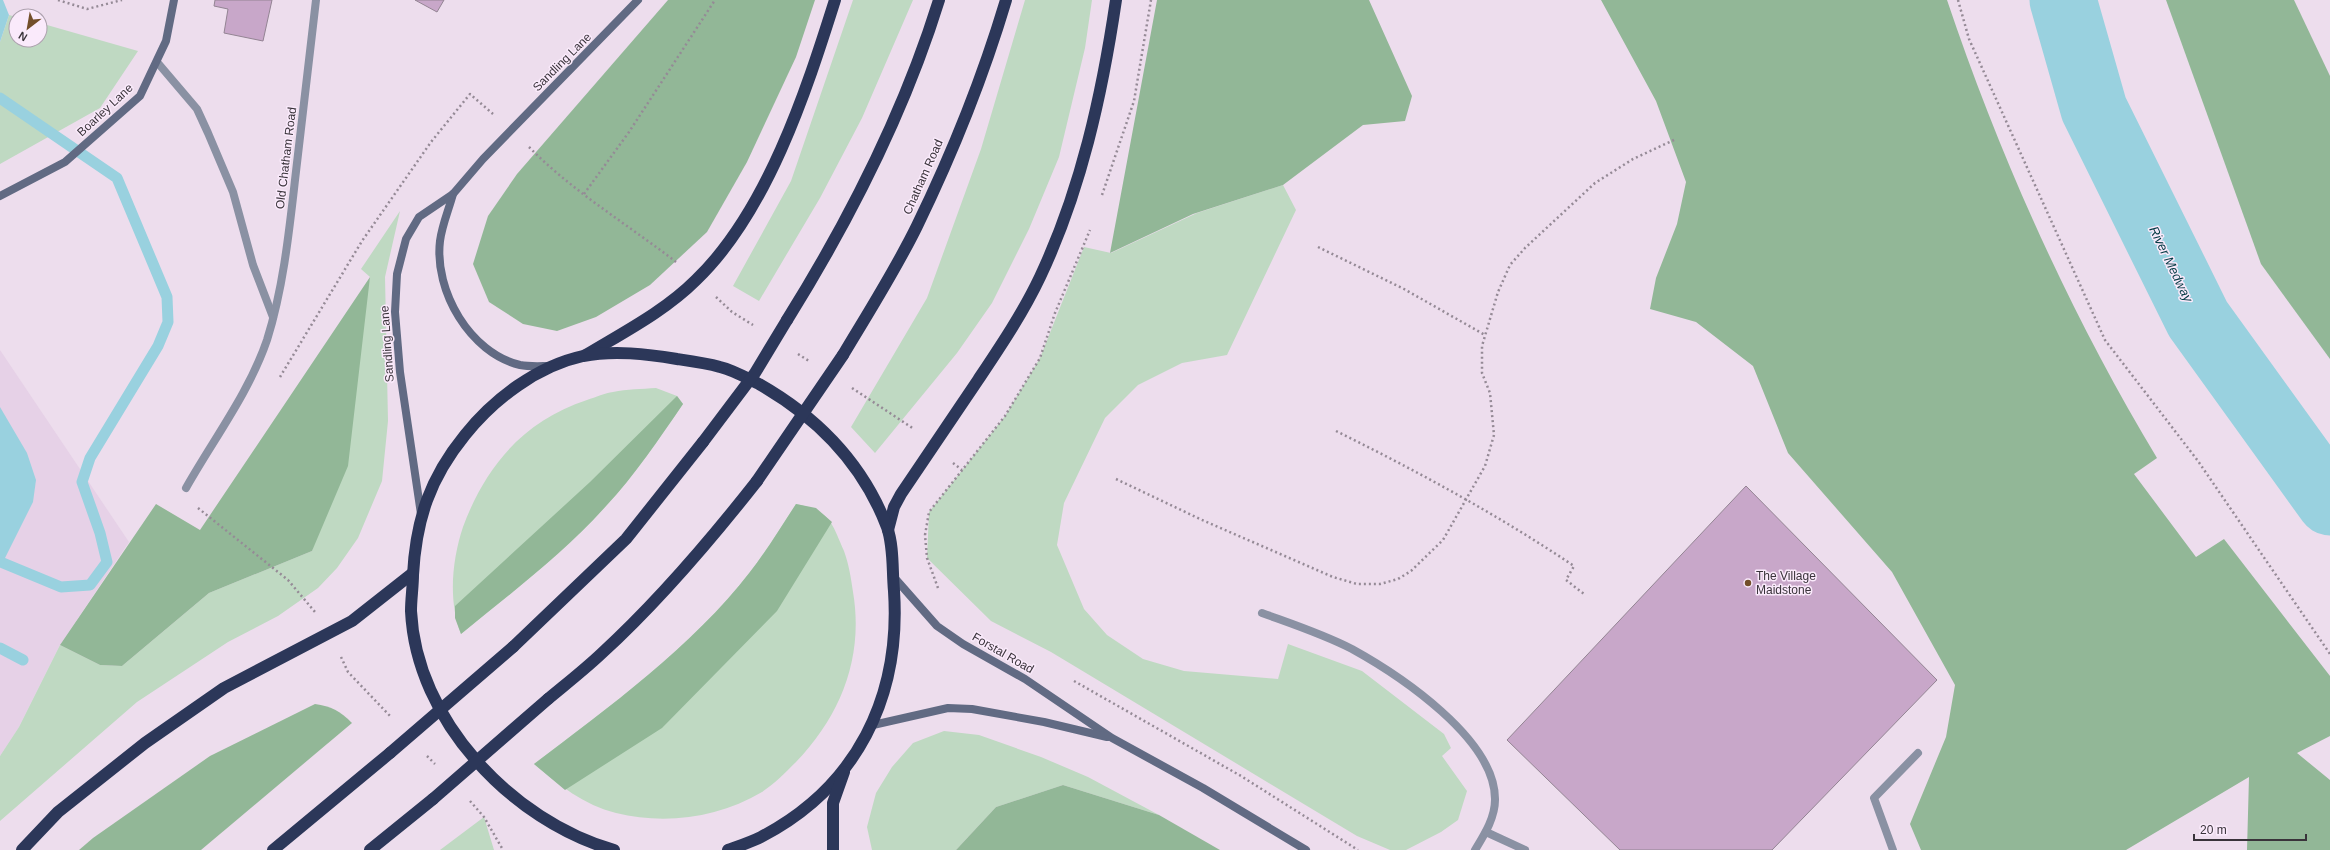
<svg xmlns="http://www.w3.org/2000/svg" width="2330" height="850" viewBox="0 0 2330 850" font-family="Arial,sans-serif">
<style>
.built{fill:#e6d1e7}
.green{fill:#bfd9c2}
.forest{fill:#92b797}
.water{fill:#99d1df}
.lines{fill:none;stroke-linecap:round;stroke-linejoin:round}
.stream{stroke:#99d1df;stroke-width:11}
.river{stroke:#99d1df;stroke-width:67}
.building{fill:#c8a7c9;stroke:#938493}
.path{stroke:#958a96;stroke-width:2.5;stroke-dasharray:2 3;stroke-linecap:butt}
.lane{stroke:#8a91a3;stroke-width:8}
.street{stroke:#8a91a3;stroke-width:8}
.secondary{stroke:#616a83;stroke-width:8}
.highway{stroke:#2c3759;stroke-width:12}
.highway-bridge{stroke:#2c3759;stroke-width:12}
.poi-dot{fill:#734f2a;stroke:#faeafb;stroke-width:1.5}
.labels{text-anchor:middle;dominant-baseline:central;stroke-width:3;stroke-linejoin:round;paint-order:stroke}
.street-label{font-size:12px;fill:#39333a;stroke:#faeafb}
.poi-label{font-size:12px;fill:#39333a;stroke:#faeafb;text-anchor:start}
.water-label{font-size:13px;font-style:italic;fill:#023943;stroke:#faeafb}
</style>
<rect width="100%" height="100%" fill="#eddded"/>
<polygon class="built" points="0,350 129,542 60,645 19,727 0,756"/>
<g class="green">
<polygon points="853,0 913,0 862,118 820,198 759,301 733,286 791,181"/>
<polygon points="1025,0 1092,0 1085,48 1059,157 1029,229 992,303 957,353 875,453 851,427 927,298 981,149"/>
<polygon points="9,15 16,17 16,40 40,40 40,23 138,51 100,108 0,164 0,42"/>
<polygon points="1283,185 1296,210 1227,355 1182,363 1138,385 1105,418 1064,503 1057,545 1084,609 1107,635 1143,659 1184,671 1278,679 1288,644 1362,671 1444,734 1451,748 1442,756 1467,791 1458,820 1441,832 1406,850 1390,850 1357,836 1051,652 991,621 927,558 929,512 1005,416 1025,383 1040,358 1084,247 1111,253 1197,213"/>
<polygon points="400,211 385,277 388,421 382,481 358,538 337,568 318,588 278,616 228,642 137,702 0,821 0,756 19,727 60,645 100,665 122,666 209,593 312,551 370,277 361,269"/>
<path d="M656,388L677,396L683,404C659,439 635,475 606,506C563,554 511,593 461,634C448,601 452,560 463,527C486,465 524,421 587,400C596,397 605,393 613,392C627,389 642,389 656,388Z"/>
<path d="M796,504C830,511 831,521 844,551C849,565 851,578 853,592C864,657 841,715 796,762C785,773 774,784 762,792C718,818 665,825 616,813C584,805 559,785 534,764C608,708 693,646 750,572C767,550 781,527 796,504Z"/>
<polygon points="944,731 979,735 1041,757 1088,777 1159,815 1063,785 996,807 956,850 872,850 867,827 876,793 892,767 913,743"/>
<polygon points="484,817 494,850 439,850 440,850"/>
</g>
<g class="forest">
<polygon points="668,0 815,0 796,57 747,162 707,232 650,285 596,317 557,331 523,324 489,302 473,264 488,216 517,174"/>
<polygon points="1157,0 1369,0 1412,96 1405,121 1363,125 1283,185 1193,214 1110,253"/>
<path d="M1601,0H1947C2001,160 2070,313 2157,458L2134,474L2196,557L2224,539L2330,676V736L2297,753L2330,780V850H2247L2249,777L2126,850H1921L1910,824L1946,737L1955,685L1892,572L1788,453L1753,366L1696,322L1650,309L1656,278L1677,224L1686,182L1656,101Z"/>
<polygon points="2166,0 2294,0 2330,76 2330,359 2261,264"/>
<polygon points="370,277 348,466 312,551 209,593 122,666 100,665 60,645 156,504 200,530"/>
<path d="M677,396L683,404C659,439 635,475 606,506C563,554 511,593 461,634L455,618V606L590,482Z"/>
<path d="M796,504L816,508L832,522L777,611L662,728L565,790L534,764C608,708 693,646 750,572C767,550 781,527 796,504Z"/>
<path d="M315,704C331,706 340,711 352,723L201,850H79L93,838L210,756Z"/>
<polygon points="1063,785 1159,815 1220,850 956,850 996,807"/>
</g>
<g class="water">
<polygon points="0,0 3,0 9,15 0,42"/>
<polygon points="0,407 27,453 36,480 33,502 0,568"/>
</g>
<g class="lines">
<g class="stream">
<polyline points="0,98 117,178 167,297 168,322 158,346 90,458 82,482 100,533 107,562 90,585 61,587 3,563"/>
<polyline points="0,648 23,660"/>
</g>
<polyline class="river" points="2063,0 2094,109 2198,319 2330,502"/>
</g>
<g class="building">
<polygon points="215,0 272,0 263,41 224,33 228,9 214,6"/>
<polygon points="415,0 444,0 437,12"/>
<polygon points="1746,486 1937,680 1772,850 1620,850 1507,740"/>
</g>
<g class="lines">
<g class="path">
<polyline points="58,0 87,9 122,0"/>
<polyline points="1958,0 1969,39 2105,340 2198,461 2330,654"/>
<path d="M529,147C572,191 627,224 676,262"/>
<polyline points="584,194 629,132 715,0"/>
<polyline points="1102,195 1134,101 1151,0"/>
<polyline points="1318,247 1404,289 1485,335"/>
<polyline points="716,297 732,312 753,325"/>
<polyline points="798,354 809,361"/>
<polyline points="280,377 362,241 431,142 470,94 493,114"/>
<polyline points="852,388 914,429"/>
<path d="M1336,431C1417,471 1498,515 1574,566L1566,580L1584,594"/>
<polyline points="953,463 962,470"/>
<polyline points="1116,479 1200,519 1333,577 1357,584 1380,584 1398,579 1411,571 1443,540 1485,466 1494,435 1490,393 1482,373 1482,346 1498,292 1510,265 1525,248 1595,183 1633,159 1676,139"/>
<polyline points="198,508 288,580 315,612"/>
<polyline points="938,588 927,558 925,535 929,512 1005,416 1040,358 1055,313 1090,230"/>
<polyline points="341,657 348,672 391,717"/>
<polyline points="1074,681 1241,776 1358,850"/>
<polyline points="427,756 435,764"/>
<polyline points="470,801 484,817 503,850"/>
</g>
<g class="lane">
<path d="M1262,613C1292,624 1323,634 1352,649C1399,675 1496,739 1495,800C1495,818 1484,835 1475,850"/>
<polyline points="1486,832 1525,850"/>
<polyline points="1893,850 1874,798 1918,753"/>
</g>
<g class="street">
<polyline points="157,62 197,109 208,133 233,192 253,265 273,317"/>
<path d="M186,488C213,440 249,393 267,340C283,289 289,233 295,180C302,120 309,60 316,0"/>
</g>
<g class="secondary">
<path d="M453,194C449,209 442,225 440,241C434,291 470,353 520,365C530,367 541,366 551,366"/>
<polyline points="0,196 65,162 140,96 166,41 174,0"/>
<polyline points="421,514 400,372 395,312 397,274 406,239 419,217 453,194 483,159 638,0"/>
<polyline points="892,575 937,626 963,644 1025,679 1112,738 1203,788 1306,850"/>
<polyline points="873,725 948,708 972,709 1044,722 1107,737"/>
</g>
<g class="highway">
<path d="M787,320C850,219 904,113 939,0"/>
<path d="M586,355C624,332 665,311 696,280C767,212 806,92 835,0"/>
<path d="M843,355C868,313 895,271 917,226C952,154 983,77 1006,0"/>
<path d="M888,530L894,507L901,494C927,456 952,418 978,380C1000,347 1023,313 1040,277C1081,190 1102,95 1116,0"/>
<polyline points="513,647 626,539 703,442"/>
<path d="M548,699C566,684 584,670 601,654C658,602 709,542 757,481"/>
<polyline points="22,850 58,812 145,743 224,688 352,621 413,573"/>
<polyline points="273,850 390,753"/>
<polyline points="370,850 433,799"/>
<path d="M614,850C512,821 416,720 411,611C411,599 413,586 413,575C416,519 430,478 465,435C494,399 537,366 583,356C614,350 647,354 677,359C691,361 706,363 720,367C733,370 747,378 759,384C817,417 863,464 887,527C894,547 892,570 894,591C901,697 857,787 761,837C751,842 739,846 728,850"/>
<polyline points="833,850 833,803 844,772"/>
</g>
<g class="highway-bridge">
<polyline points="703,442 755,373 787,320"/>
<polyline points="757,481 843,355"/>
<polyline points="390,753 513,647"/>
<polyline points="433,799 548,699"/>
</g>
</g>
<circle class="poi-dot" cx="1748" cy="583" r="4"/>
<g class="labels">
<g class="street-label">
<text transform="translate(562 62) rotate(-45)">Sandling Lane</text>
<text transform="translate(105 110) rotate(-43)">Boarley Lane</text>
<text transform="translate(286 158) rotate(-83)">Old Chatham Road</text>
<text transform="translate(923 177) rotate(-66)">Chatham Road</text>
<text transform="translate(387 344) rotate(-94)">Sandling Lane</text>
<text transform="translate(1003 653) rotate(30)">Forstal Road</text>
</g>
<g class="poi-label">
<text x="1756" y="576">The Village<tspan x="1756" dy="14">Maidstone</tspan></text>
</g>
<g class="water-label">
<text transform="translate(2171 264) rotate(64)">River Medway</text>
</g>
</g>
<g transform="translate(28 28) rotate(211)"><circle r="19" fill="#faeafb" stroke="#ada1ae"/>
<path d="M0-3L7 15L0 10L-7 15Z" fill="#734f2a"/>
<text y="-6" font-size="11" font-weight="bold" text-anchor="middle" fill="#39333a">N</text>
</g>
<path d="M2194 834v6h112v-6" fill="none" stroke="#39333a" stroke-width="2"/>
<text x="2200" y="834" font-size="12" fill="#39333a" stroke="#faeafb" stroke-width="3" paint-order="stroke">20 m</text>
</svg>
